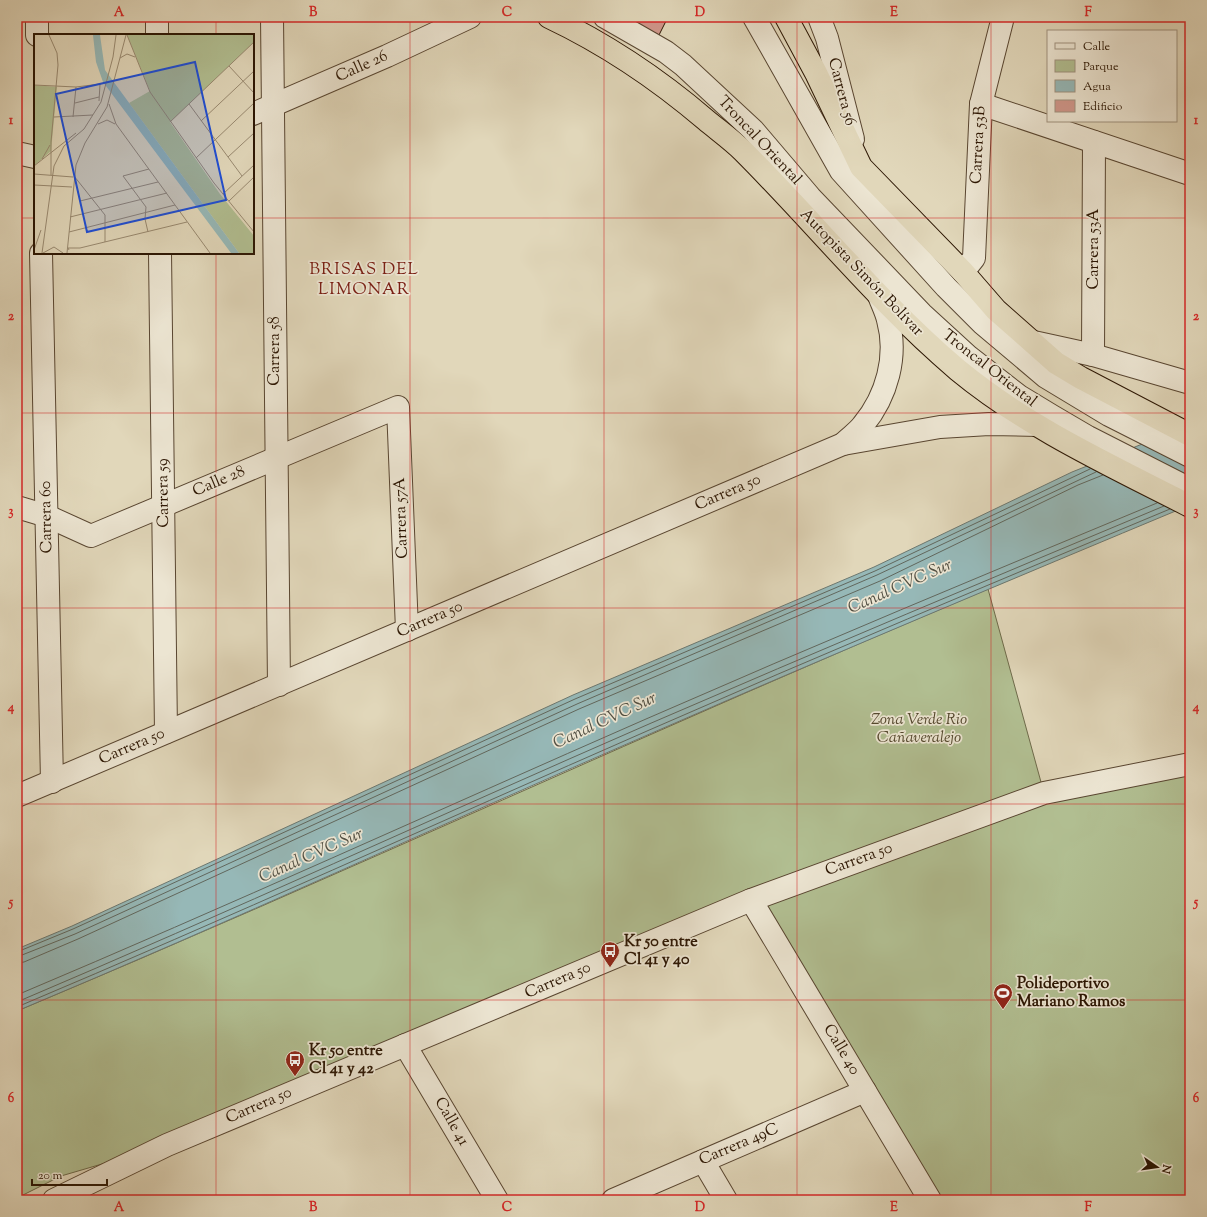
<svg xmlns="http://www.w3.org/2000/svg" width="1207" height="1217" viewBox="0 0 1207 1217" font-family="'Sorts Mill Goudy',serif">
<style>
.green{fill:#b1be91;stroke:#6e6a4a}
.water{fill:#96b8b7;stroke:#6c776f}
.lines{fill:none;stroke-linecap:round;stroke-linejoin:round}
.shore{stroke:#61675d;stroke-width:1}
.building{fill:#cf968a;stroke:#2c1603}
.minor-casing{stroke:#594631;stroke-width:24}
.highway-casing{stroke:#2c1603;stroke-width:24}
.minor{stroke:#ece5d2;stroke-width:22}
.highway{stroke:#e1d7ba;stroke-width:22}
.grid{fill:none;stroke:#d62828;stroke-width:1;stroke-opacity:0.55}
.labels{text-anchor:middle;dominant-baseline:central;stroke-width:3.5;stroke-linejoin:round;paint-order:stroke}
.street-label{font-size:16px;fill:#2c1603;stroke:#ece5d2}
.park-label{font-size:16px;font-style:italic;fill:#54482e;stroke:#ece5d2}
.poi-label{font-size:16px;font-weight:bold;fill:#2c1603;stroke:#ece5d2;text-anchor:start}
.neighbourhood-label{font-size:17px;letter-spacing:1px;fill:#7a1f14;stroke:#ece5d2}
.water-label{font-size:17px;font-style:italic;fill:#514f42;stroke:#ece5d2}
.inset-road{fill:none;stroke:#998a71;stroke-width:1}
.view{fill:#1d4ed8;fill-opacity:0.15;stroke:#1d4ed8;stroke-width:2}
.inset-edge{fill:none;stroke:#2c1603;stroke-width:2}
.neatline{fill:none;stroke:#d62828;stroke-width:1.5}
.grid-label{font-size:13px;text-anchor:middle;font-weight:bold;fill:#d62828}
</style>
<rect width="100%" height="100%" fill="#e1d7ba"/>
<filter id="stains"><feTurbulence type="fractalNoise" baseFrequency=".005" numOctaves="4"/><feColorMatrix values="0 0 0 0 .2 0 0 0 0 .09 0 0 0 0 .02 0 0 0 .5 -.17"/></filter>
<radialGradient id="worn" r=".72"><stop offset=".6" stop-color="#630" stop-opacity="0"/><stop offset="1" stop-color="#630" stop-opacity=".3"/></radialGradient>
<path class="green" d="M988,589L1044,793L1190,764V1200H930L751,900L167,1145L61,1176L17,1198V1011C342,875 663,725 988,589Z"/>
<path class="water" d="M1190,425V505C1010,580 831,655 652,733C440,825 230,922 17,1011V949L72,926L573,695L874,567L1072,472Z"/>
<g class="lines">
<g class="shore">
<polyline points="17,952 73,929 575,699 875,571 1090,469"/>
<polyline points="17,957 75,934 577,704 877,575 1096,472"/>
<polyline points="17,963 24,962 78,939 579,709 880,581 1078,485 1103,475"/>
<path d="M17,995C228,906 436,811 646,719C815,645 986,574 1157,503"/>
<path d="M17,1002C229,912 438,816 649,724C820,650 992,578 1164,506"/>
<path d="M17,1007C228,918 437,823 647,731C820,655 995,582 1170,509"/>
</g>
</g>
<polygon class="building" points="626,17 668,17 659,35"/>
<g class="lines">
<g class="minor-casing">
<g id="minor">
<polyline points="37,17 37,35"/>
<polyline points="157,17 157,35"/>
<polyline points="272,17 279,685"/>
<polyline points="605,17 666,52 683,65 753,130 810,197 922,314 969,357 1019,396 1052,416 1088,437 1190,489"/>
<polyline points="754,17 841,171 946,287 982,323 1046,377 1109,415 1190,456"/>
<polyline points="819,17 827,38 853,139"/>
<polyline points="981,104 1190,174"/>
<polyline points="253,114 387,56 470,17"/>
<polyline points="17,153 35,157"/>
<polyline points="41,253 52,782"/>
<polyline points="160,253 166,732"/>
<polyline points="963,272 974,258 981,104 1003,17"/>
<polyline points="1029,341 1093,355 1190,383"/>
<polyline points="1093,355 1094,142"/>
<path d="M843,444C850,437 858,432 863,425C887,396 898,356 888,320C886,311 881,302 878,293"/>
<polyline points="17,507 47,516 91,536 398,407 407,630"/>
<polyline points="17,796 843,444 940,427 989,424 1038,425"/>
<polyline points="751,900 930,1200"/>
<polyline points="405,1045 497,1200"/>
<polyline points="703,1161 726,1200"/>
<polyline points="54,1200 167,1145 751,900 1044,793 1190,764"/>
<polyline points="613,1200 865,1091"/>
</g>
</g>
<g class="highway-casing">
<g id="highway">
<path d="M549,17C606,44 658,79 706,120C718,130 732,140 743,151C815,223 880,304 958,370C1027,427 1110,465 1190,506"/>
<polyline points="786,17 816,73 861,167 963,272 996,310 1056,363 1081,378 1190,435"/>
</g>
</g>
<use href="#minor" class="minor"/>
<use href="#highway" class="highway"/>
</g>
<path class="grid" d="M216,17V35M410,17V1200M604,17V1200M797,17V1200M991,17V1200M17,218H35M253,218H1190M216,253V1200M17,413H1190M17,608H1190M17,804H1190M17,1000H1190"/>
<defs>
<g id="bus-pin" transform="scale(1)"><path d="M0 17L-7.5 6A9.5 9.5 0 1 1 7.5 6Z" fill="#8f2418" stroke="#ece5d2"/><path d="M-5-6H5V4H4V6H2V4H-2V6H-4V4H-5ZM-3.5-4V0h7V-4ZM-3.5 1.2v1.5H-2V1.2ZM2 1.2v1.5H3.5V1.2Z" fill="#fff"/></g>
<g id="stadium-pin" transform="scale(1)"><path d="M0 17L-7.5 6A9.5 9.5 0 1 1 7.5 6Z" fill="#8f2418" stroke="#ece5d2"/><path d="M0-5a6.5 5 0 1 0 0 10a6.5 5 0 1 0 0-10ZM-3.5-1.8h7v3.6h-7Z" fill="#fff"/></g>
</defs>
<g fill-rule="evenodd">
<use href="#bus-pin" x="610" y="951"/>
<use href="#stadium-pin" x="1003" y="993"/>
<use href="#bus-pin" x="295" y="1060"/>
</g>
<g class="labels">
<g class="street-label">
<text transform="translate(362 67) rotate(-24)">Calle 26</text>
<text transform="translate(841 92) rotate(75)">Carrera 56</text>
<text transform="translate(759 141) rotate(47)">Troncal Oriental</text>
<text transform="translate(979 145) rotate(-87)">Carrera 53B</text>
<text transform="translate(1094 249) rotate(-90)">Carrera 53A</text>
<text transform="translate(861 273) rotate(46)">Autopista Simón Bolívar</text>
<text transform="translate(275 351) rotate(-90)">Carrera 58</text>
<text transform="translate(989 369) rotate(38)">Troncal Oriental</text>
<text transform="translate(219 482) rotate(-23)">Calle 28</text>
<text transform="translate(164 493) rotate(-91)">Carrera 59</text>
<text transform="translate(728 493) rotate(-23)">Carrera 50</text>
<text transform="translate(47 517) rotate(-91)">Carrera 60</text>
<text transform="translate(402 518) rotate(-92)">Carrera 57A</text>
<text transform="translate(430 620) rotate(-23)">Carrera 50</text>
<text transform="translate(132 747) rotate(-23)">Carrera 50</text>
<text transform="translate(859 860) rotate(-20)">Carrera 50</text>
<text transform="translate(558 981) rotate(-23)">Carrera 50</text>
<text transform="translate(841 1050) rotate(59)">Calle 40</text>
<text transform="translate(259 1106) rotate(-23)">Carrera 50</text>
<text transform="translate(451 1122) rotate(60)">Calle 41</text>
<text transform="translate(739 1145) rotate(-23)">Carrera 49C</text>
</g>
<g class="park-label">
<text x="919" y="720">Zona Verde Rio<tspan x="919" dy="18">Cañaveralejo</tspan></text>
</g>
<g class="poi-label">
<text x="624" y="942">Kr 50 entre<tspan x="624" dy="18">Cl 41 y 40</tspan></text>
<text x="1017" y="984">Polideportivo<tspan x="1017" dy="18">Mariano Ramos</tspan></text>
<text x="309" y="1051">Kr 50 entre<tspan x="309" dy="18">Cl 41 y 42</tspan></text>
</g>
<g class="neighbourhood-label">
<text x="364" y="270">BRISAS DEL<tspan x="364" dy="20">LIMONAR</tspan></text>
</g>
<g class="water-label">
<text transform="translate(900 587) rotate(-24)">Canal CVC Sur</text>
<text transform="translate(605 721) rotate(-25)">Canal CVC Sur</text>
<text transform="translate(311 856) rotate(-24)">Canal CVC Sur</text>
</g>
</g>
<g transform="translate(34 34)">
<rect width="220" height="220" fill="#e1d7ba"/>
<path d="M93,1H220V8L136,88L186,160L220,202V219H205L95,69L116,57ZM0,51L23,53L17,117L0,132Z" fill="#b1be91"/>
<path d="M59,1H66L71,36L205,219H197L69,48L62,28Z" fill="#96b8b7"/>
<path class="inset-road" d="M15,1L23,19L24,31L17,108V141M93,1L116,58L180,149L220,198M86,24L93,20L101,23M195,32L220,59M0,51L42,53L66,50L65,67M41,69L65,63M75,70L82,90L176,219M155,70L208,142M20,83L59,81M39,83L42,53M167,87L220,37M136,88L220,8M64,90L73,86L81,90M194,123L220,99M162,124L220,69M8,125L16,111M0,132L42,99M0,140L39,143M40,142L71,181V208M0,151L38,153M189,160L220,131M46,167L124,148M195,167L220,143M36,183L133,159M0,191V204M35,198L141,171M114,198L111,185L112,173L89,142L115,135M0,216L7,196M35,216L34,214H46L153,188M8,219L20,132L30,112L50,95L67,68L79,23L82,1M9,219L20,213L29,219M33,219L42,131L51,109L73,73L92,1"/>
<path class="view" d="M161,28L192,166L53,198L22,60Z"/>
<rect width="220" height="220" class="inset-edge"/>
</g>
<rect width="1207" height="1217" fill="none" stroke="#e1d7ba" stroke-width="44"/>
<rect x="1047" y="30" width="130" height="92" fill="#ece5d2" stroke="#9f927f"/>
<rect x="1055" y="43" width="20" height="6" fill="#ece5d2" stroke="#9f927f"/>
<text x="1083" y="50" font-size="12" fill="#2c1603">Calle</text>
<rect x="1055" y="60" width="20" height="12" fill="#b1be91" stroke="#9f927f"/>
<text x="1083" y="70" font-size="12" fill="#2c1603">Parque</text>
<rect x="1055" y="80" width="20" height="12" fill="#96b8b7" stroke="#9f927f"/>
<text x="1083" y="90" font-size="12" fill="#2c1603">Agua</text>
<rect x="1055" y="100" width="20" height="12" fill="#cf968a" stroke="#9f927f"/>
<text x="1083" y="110" font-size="12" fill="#2c1603">Edificio</text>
<g transform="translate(1157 1167) rotate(103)" stroke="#ece5d2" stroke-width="3" paint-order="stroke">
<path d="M0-3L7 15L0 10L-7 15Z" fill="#2c1603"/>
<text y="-6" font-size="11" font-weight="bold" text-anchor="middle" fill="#2c1603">N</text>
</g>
<path d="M32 1179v6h75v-6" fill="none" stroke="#2c1603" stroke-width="2"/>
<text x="38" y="1179" font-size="12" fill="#2c1603" stroke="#ece5d2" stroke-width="3" paint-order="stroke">20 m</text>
<rect x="22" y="22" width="1163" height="1173" class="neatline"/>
<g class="grid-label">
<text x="119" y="16">A</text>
<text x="313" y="16">B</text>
<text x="507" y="16">C</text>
<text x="700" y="16">D</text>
<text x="894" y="16">E</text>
<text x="1088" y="16">F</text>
<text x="11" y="124">1</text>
<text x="1196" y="124">1</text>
<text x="11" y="320">2</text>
<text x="1196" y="320">2</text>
<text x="11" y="515">3</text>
<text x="1196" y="515">3</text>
<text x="11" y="711">4</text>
<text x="1196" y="711">4</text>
<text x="11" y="906">5</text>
<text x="1196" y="906">5</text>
<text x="11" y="1102">6</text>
<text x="1196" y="1102">6</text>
<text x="119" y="1211">A</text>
<text x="313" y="1211">B</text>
<text x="507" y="1211">C</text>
<text x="700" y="1211">D</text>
<text x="894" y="1211">E</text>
<text x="1088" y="1211">F</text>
</g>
<rect width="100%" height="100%" filter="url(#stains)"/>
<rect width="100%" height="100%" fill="url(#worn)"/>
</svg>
